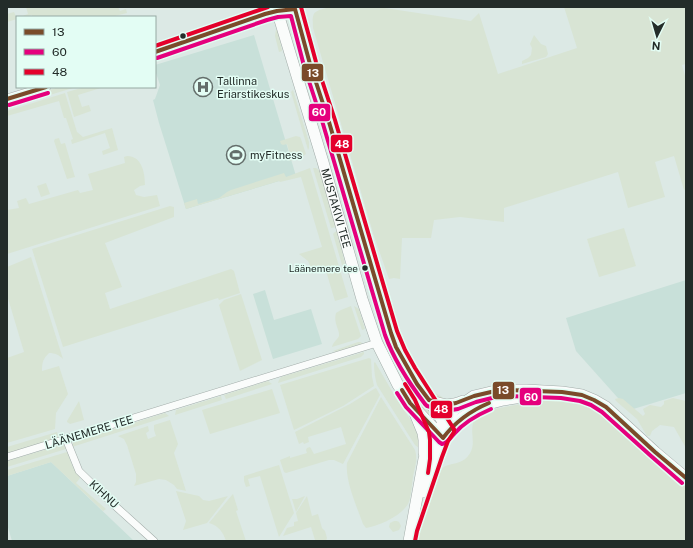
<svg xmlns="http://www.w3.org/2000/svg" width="693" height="548" viewBox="0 0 693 548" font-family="'Public Sans',sans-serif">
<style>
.built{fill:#c8e0d9}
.green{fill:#d8e4d4}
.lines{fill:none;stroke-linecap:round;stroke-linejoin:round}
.minor-casing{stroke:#a2aca9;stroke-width:8}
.tertiary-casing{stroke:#a2aca9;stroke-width:10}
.secondary-casing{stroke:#a2aca9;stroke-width:12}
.minor{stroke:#fafcfb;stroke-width:7}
.tertiary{stroke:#fafcfb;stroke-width:9}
.secondary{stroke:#fafcfb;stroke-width:11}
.bus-1-casing{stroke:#e3fdf4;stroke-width:7}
.bus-2-casing{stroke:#e3fdf4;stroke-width:7}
.bus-3-casing{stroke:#e3fdf4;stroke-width:7}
.bus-1{stroke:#7a4b2a;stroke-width:4}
.bus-2{stroke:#e5007d;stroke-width:4}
.bus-3{stroke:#e4002b;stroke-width:4}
.bus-dot{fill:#232c29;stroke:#e3fdf4;stroke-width:1.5}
.labels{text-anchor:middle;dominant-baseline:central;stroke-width:3;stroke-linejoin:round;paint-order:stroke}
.bus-label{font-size:10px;fill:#232c29;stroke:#e3fdf4;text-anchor:end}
.poi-label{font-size:11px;fill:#232c29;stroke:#e3fdf4;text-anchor:start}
.street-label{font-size:11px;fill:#232c29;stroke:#e3fdf4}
.line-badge{stroke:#e3fdf4;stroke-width:1.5}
.badge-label{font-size:11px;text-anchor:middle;font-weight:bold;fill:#fff}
</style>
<rect width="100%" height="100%" fill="#dce9e5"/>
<g class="built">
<polygon points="254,35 296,176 186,209 159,123 153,100 155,99 160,85 155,70 155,65"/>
<polygon points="686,280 686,393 630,410 618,398 576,351 566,318"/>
<polygon points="265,290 274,320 311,309 322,344 273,359 253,294"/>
<polygon points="51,462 134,541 12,541 7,524 7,476"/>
</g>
<g class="green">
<polygon points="26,7 118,7 120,11 126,9 127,13 111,17 32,17 32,15 25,17 20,17 28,14"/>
<path d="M329,7H378L471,21L479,13L498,74L577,48L564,7H686V64L682,65L686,79V189L684,190L674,156L655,162L665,197L628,208L618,172L504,208V222L460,217L434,220L431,238H402L400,279L394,278L389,279L373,233L313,28C312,11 313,12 329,7Z"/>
<polygon points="14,12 17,19 7,22 7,14"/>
<polygon points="276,30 278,30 282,51 279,52 275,36"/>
<polygon points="534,35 541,44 546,46 548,54 546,57 522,64 522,61 528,58 531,55 532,48 530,44"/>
<polygon points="315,56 317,56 364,216 362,219 319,74"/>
<polygon points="59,87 76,87 7,108 7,103"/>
<polygon points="85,87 104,87 78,95 82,107 89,105 91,111 74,117 67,92"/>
<polygon points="293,90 309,142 309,148 308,150 291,92"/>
<polygon points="65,93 77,132 83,137 112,128 118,150 103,155 102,151 110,148 105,133 72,144 71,140 73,139 66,118 64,118 59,101 7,116 7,111"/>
<path d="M296,136L300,137L301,139L306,154C300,158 291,163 285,159V157L290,155L287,144L283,145L281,144L280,141Z"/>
<polygon points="59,138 61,144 65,143 75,177 67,179 54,141 55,139"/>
<path d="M127,156C142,156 145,173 145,185L140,186L134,190L136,195L144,197L157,195L160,206L7,254V210L19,208L17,201L26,198L29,204L78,190L80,193L93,190L88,174L125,163L124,157Z"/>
<polygon points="310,168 348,297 335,301 326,271 324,269 321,268 312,270 308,261 299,254 322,247 301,177 280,182 279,181 186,209 184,203 197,199 198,204 219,198 227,192 231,190 284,173 286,177"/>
<polygon points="313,168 316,168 320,171 337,227 331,228"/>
<polygon points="46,183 50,194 41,197 37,186"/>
<polygon points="170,206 174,207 174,217 105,243 122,287 105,293 110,309 231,269 234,271 240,293 219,300 218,298 63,347 32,249"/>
<polygon points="363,223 366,224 386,283 384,284 377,271"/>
<polygon points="624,228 636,266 599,277 587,239"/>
<polygon points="338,231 345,264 342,265 333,234 335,232"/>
<path d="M31,257L63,359C59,355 55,353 49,353C43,359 42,362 42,371L59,366L68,394L56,413L55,429L7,443V358L24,352L7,295V267Z"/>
<polygon points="241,294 262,360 240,371 219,305 224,300"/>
<polygon points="390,304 393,304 399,329 396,330"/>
<path d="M351,306L361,336L358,339L332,347C333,342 337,340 339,336C340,330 333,323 336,313L341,310Z"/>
<polygon points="354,306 359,309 365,329 362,330"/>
<path d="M397,334H400C406,349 418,376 429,388C433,393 441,395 444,399L432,396L409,361Z"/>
<path d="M389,339C395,353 401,368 410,381C417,393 425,404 433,415L430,418L412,393L383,341Z"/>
<polygon points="358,342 361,342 362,344 336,352 333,351"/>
<polygon points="364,352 364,354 361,357 278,383 279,380 281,377"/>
<polygon points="369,358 371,359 372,377 374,386 343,406 294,430 280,385"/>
<path d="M375,362L396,398L412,422L419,438V448L415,445L377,385C375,378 374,371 374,363Z"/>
<polygon points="268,381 272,384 226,399 224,395"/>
<polygon points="376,388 380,395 343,464 334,460 329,460 286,473 284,472 280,460 290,456 290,458 307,453 306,450 307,448 310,447 314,454 346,444 341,427 308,437 309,442 304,444 303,442 299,444 295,432 350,404 374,389"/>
<polygon points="272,389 280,413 210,434 202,410"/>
<polygon points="221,396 222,400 175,415 176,410"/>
<path d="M381,397L415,450C418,460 415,466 413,477C412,483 411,499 408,504C401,516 379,526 366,528L363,524C357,507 345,481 347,463Z"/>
<polygon points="619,398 623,399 643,416 645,414 643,409 650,405 661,407 664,404 664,401 673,398 686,401 686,448 674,427 660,425 652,431 650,436 647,436 637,419 616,401 615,399"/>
<path d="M555,400C579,402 603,409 620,426C624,430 627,434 630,438C648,455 666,473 686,487V541H418C421,527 425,513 429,500C432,490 435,477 442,469C447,462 460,466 468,456C477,445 470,435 473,423C475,418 478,414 483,412C487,410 491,410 495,409C514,405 535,401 555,400Z"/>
<polygon points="79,401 84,420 70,424 67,422 67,421"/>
<polygon points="165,413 169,416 72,447 73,442"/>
<polygon points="170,420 178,444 174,453 186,491 177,489 174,485 166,480 159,479 134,486 136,482 136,474 127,445 124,439 118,436 148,426 149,431 146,433 148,439 156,436 154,430 154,425"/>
<polygon points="57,432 58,436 57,439 7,454 7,447"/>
<polygon points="61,445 65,446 66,449 7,467 7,461"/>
<polygon points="67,452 73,467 80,478 76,483 106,509 103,511 51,462 7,476 7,470"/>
<polygon points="279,465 294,513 279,537 260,476 248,479 250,486 246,487 244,481 244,476"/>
<polygon points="176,491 199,496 203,500 209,501 228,496 207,523 183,530 186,521"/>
<path d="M233,494L238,510L236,511L246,541H226C223,532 219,526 209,523L232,495Z"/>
<polygon points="305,496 296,512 292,499 297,499"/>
<polygon points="307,496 312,516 318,514 322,528 325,531 327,538 326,541 313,541 315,540 311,527 283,536 287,528 294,526 294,522 298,521 296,513"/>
<polygon points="394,521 397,521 399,522 401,526 399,530 393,532 389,527 390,523"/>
</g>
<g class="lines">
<g class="minor-casing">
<g id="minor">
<polyline points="66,439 79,471 113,504 154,541"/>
<polyline points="7,457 377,343"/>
</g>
</g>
<g class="tertiary-casing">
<g id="tertiary">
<polyline points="155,52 265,14 277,11 295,9"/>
<polyline points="7,99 46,87"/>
</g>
</g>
<g class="secondary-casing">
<g id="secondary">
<path id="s1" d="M276,7L323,162L362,299L377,343L398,385L410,403L443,438"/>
<path d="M295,7L310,64L329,122L391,333C398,351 407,367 417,383C427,399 439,414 448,430"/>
<path d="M429,400C443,405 448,407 463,401"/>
<polyline points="414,411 423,433 424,440 424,453"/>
<polyline points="424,492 443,438 448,430 460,419 475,409 488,404 503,400 535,395"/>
<polyline points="409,541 424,459 429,447 437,432 444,422 454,410 474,396 491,392 508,390 526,390 562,392 582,395 594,400 606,407 655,452 686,478"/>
</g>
</g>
<use href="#minor" class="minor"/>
<use href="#tertiary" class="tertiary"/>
<use href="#secondary" class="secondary"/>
<g class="bus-1-casing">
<g id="bus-1">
<polyline points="155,52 265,14 277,11 295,9 310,64 329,122 391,333 396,347 417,384 429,400 445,405 456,403 474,396 491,392 508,390 562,392 582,395 594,400 606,407 655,452 686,478"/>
<polyline points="7,99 46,87"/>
<path d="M402,390L410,403L443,438C455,422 470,411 489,403"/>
</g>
</g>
<g class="bus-2-casing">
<g id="bus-2">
<path d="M157,58L267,20L278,17L291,16L304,66L323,124L385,335C394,360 409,383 425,404L427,406L445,411L458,409L476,402L492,398L508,396L561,398L580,401L591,405L602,412L651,456L682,483"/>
<polyline points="9,105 48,93"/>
<path d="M397,393L406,407L439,442L442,444C448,443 450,438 454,434C464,422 477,415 491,409"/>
</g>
</g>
<g class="bus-3-casing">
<g id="bus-3">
<polyline points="301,7 316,62 335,120 397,331 405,350 415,368 454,429 454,432 448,441 442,457 417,531 415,541"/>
<polyline points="155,46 268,7"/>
<polyline points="405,384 415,400 429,432 430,440 430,459 428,473"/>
</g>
</g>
<use href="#bus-1" class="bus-1"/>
<use href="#bus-2" class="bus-2"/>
<use href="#bus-3" class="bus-3"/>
</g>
<defs>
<g id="hospital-ring" transform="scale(1)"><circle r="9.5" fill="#e3fdf4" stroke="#646e6b" stroke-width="1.5"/><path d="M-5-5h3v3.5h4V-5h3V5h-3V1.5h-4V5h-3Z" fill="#646e6b"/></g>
<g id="stadium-ring" transform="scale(1)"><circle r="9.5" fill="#e3fdf4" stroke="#646e6b" stroke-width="1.5"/><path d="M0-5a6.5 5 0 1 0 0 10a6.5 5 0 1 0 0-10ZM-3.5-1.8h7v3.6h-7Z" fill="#646e6b"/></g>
</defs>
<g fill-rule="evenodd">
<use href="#hospital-ring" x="203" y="87"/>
<use href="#stadium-ring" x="236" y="155"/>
</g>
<g class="bus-dot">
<circle cx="183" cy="36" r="3.5"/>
<circle cx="365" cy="268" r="3.5"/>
</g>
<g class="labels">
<g class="bus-label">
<text x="358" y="268">Läänemere tee</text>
</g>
<g class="poi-label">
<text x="217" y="81">Tallinna<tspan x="217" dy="13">Eriarstikeskus</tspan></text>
<text x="250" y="155">myFitness</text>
</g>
<g class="street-label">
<text stroke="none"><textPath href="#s1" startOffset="210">MUSTAKIVI TEE</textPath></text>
<text transform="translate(89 432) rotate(-17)">LÄÄNEMERE TEE</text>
<text transform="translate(104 494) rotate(43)">KIHNU</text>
</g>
</g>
<g class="line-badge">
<rect x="301" y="63" width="23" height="19" rx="4" fill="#7a4b2a"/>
<rect x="308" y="103" width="23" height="19" rx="4" fill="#e5007d"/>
<rect x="330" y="134" width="23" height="19" rx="4" fill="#e4002b"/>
<rect x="492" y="381" width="23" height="19" rx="4" fill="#7a4b2a"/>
<rect x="519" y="387" width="23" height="19" rx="4" fill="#e5007d"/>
<rect x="430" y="400" width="23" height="19" rx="4" fill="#e4002b"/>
</g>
<g class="badge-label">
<text x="313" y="77">13</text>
<text x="319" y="116">60</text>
<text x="342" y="148">48</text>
<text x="503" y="394">13</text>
<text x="531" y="401">60</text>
<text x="441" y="413">48</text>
</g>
<rect width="693" height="548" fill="none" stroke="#232c29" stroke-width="16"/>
<rect x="16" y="16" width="140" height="72" fill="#e3fdf4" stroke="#96a9a3"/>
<rect x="24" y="29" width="20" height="6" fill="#7a4b2a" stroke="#96a9a3"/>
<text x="52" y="36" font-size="12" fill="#232c29">13</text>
<rect x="24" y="49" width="20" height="6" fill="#e5007d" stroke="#96a9a3"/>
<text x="52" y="56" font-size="12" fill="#232c29">60</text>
<rect x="24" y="69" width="20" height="6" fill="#e4002b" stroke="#96a9a3"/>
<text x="52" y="76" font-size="12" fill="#232c29">48</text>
<g transform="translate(657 36) rotate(185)" stroke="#e3fdf4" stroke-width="3" paint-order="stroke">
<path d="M0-3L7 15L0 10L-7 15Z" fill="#232c29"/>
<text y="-6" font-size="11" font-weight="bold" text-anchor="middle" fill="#232c29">N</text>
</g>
</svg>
